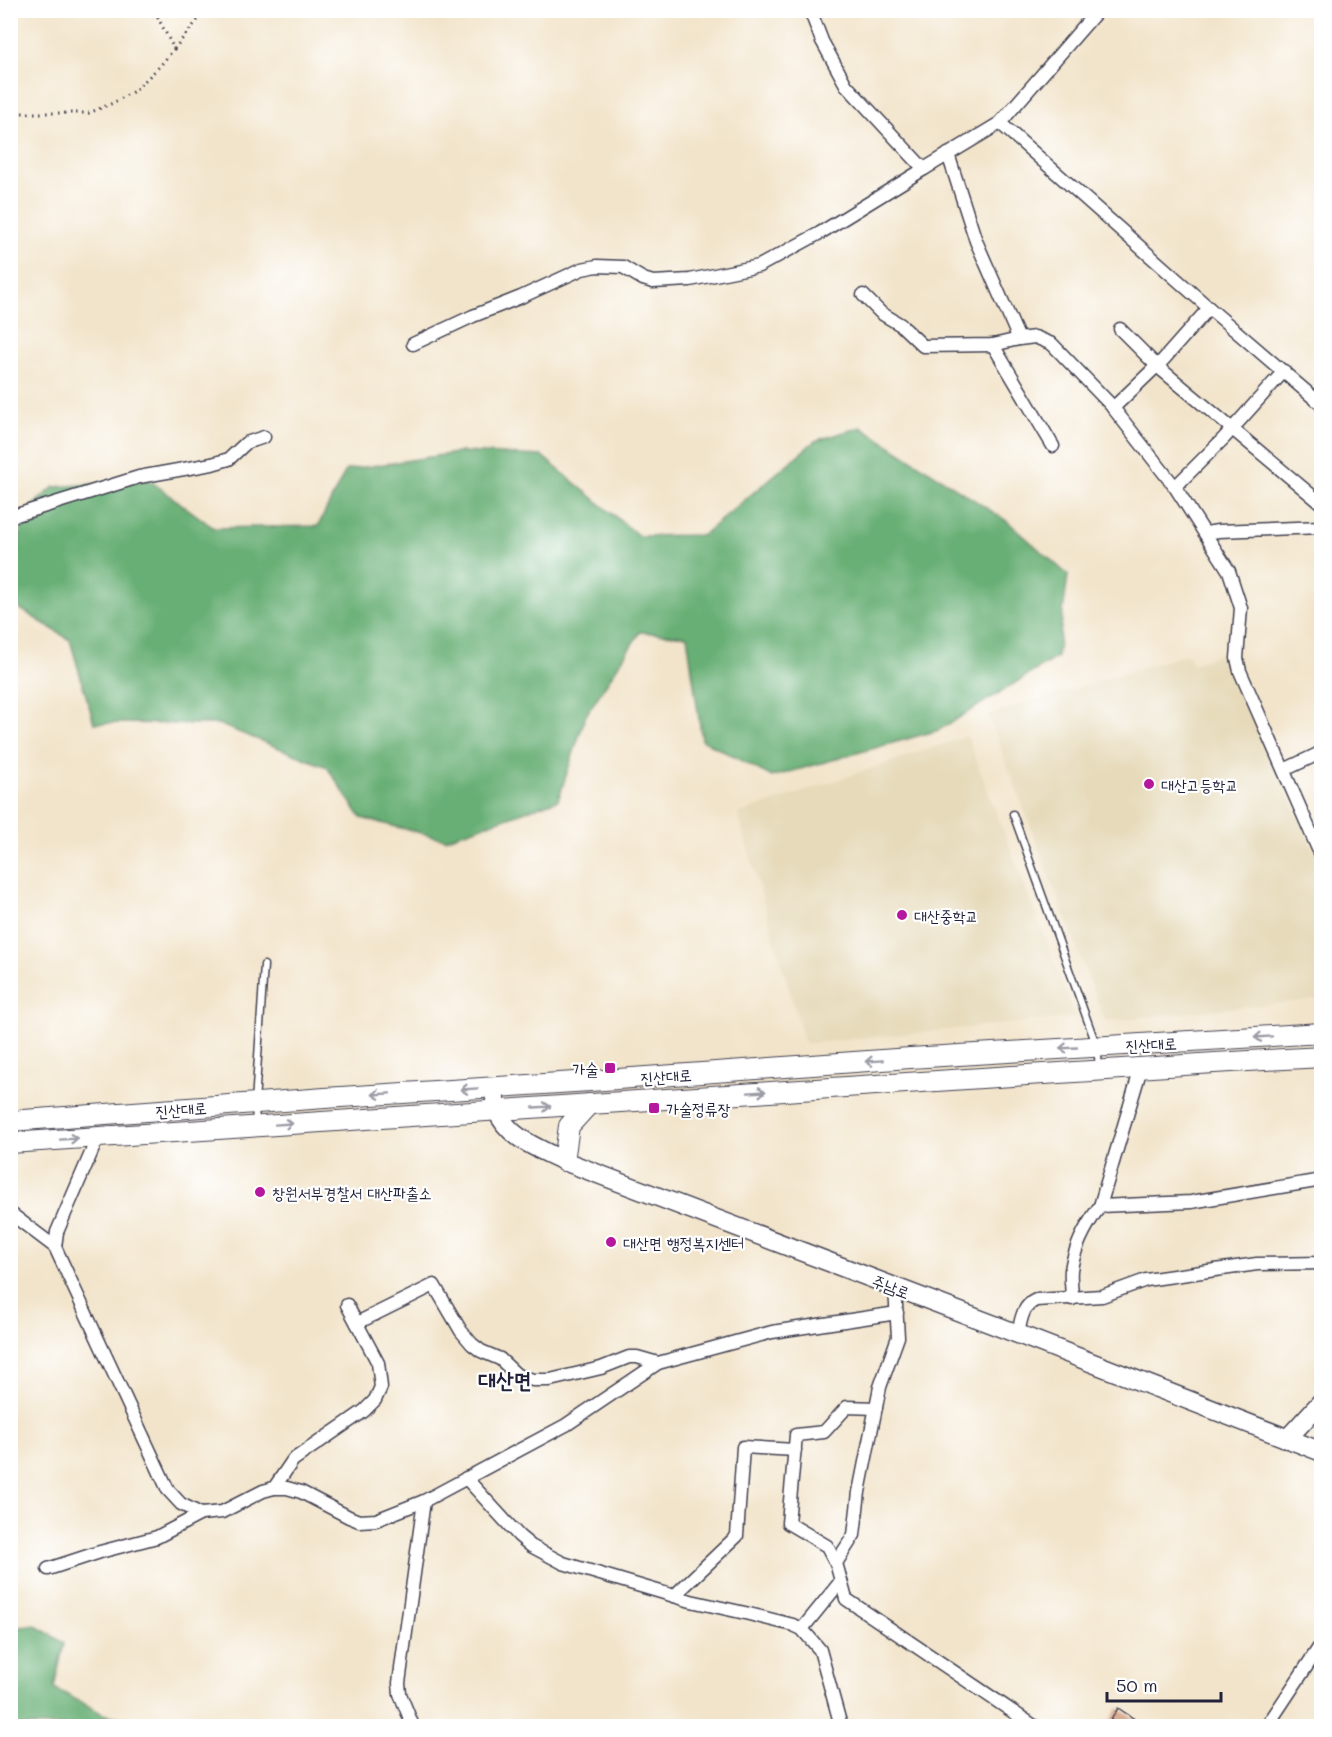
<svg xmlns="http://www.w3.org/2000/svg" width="1332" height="1737" viewBox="0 0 1332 1737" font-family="Mali,'Poor Story',sans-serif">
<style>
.built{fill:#e6daba}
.forest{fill:#68af74;stroke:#456858;stroke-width:1.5}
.building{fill:#d09b7b}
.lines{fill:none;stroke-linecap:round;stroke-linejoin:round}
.lane-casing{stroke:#413f50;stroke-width:9}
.street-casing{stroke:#413f50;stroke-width:15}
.secondary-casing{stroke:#413f50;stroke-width:21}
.primary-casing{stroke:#413f50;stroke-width:22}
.path{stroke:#413f50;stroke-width:3;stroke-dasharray:1.5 4.5;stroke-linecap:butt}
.lane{stroke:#fff;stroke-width:6}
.street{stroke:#fff;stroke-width:12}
.secondary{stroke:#fff;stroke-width:18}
.primary{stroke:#fff;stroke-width:20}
.oneway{stroke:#9c9ca7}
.poi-dot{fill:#b5179e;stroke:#fff;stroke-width:2}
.labels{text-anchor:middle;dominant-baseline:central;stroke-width:4.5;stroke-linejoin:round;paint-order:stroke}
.poi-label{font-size:16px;fill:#22223b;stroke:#fff;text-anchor:start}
.street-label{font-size:16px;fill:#22223b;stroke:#fff}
.district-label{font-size:22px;font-weight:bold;fill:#22223b;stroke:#fff}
</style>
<rect width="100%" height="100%" fill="#fff"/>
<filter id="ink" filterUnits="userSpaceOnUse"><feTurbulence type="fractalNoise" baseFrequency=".0167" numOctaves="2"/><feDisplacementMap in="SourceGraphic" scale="12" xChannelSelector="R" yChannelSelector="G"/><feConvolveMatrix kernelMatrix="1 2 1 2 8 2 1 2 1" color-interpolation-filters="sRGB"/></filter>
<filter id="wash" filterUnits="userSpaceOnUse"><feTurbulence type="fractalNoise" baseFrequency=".008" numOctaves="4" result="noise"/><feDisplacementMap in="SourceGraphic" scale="24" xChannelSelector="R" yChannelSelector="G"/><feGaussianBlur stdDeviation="1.35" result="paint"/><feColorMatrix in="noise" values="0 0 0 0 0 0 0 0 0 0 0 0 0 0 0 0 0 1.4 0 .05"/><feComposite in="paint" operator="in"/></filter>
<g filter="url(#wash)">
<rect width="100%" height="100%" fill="#f2e4ca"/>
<g class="built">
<polygon points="1226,652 1315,853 1321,876 1321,999 1105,1021 988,715 1187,654 1193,664"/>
<polygon points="967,736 1075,1017 805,1044 738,814"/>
</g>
<g class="forest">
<polygon points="861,427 1007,521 1068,575 1057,657 939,730 772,777 702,740 687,636 640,632 586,715 558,800 445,839 361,818 327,767 218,724 94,723 70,640 11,603 23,514 54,487 149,480 214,528 318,526 346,470 462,452 542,456 639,536 703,535 815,441"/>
<polygon points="35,1625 64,1643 54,1688 105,1715 169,1726 11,1726 11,1628"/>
</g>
<g id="blocks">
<polygon class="building" points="1118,1708 1145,1726 1107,1726"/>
</g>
</g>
<g filter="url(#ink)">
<use href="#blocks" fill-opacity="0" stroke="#413f50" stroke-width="1.5"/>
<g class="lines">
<g class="lane-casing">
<g id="lane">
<polyline points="1013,814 1097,1047 1099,1067"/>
<polyline points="256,1125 255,1103 264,965"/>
</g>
</g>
<g class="street-casing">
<g id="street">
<polyline points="810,10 822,41 846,85 924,169 1000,123 1098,10"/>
<polyline points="1000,123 1209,308 1322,405"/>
<polyline points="948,154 976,241 1019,339"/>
<polyline points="863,295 881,313 901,325 923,346 993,345 1019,339 1035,337 1052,344 1110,404 1175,487 1229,571 1241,608 1237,658 1240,671 1322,858"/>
<polyline points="1120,329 1157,366 1322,504"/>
<polyline points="413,344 473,316 521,297 582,269 597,266 623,267 643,279 653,282 690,280 759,266 820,233 924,169"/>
<polyline points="993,345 1053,446"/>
<polyline points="1113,408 1163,360 1209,308"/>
<polyline points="1175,487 1224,438 1284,371"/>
<polyline points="10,517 139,477 212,464 229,459 246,443 264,437"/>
<polyline points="1206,533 1218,531 1322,527"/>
<polyline points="1284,770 1318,754 1322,750"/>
<polyline points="1100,1206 1141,1068"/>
<polyline points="10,1213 55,1247 168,1490 181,1504 201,1514 222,1512 263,1491 274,1488 287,1488 301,1492 349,1517 359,1521 376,1520 424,1501 566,1425 658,1363 772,1332 897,1313"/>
<polyline points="55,1247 57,1232 98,1137"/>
<polyline points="895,1288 898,1337 880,1387 859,1492 854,1535 836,1563 846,1599 1034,1726"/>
<path d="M1072,1299C1072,1289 1070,1279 1071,1270C1074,1248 1087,1224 1100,1206L1191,1202L1322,1180"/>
<polyline points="357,1323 434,1285 461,1331 472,1344 481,1351 500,1359 517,1375 533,1380 550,1380 601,1368 629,1357 637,1357 658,1363"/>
<path d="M1018,1334C1021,1320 1022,1306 1036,1300L1102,1296L1146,1280L1257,1264L1322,1263"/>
<polyline points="466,1478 519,1536 531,1546 563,1563 691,1601 745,1613 793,1625 802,1629 820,1650 841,1726"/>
<polyline points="274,1488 293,1460 364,1411 375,1400 381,1387 378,1363 347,1305"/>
<polyline points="836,1563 827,1546 788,1523 796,1435 824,1432 847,1407 876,1408"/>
<polyline points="48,1569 100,1552 157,1537 201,1514"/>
<polyline points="674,1596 737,1536 743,1447 795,1450"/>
<polyline points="802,1629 841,1581"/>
<polyline points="413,1726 400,1694 399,1683 424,1501"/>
<polyline points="1267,1726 1322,1643"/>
</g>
</g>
<g class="secondary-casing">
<g id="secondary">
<path d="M495,1087C495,1094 494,1104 497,1110C507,1138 540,1149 564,1161L1018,1334L1322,1452"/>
<polyline points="1287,1439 1322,1401"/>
</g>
</g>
<g class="primary-casing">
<g id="primary">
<polyline points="10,1121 325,1098 590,1081 910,1058 1322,1033"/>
<path d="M10,1143C344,1121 678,1097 1012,1076C1115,1070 1218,1062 1322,1057"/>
<polyline points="564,1161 569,1126 589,1104"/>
</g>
</g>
<g class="path">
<polyline points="174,49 206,10"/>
<polyline points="10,113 89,113 113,103 134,91 160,66 174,49 154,10"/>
</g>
<use href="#lane" class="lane"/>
<use href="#street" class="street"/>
<use href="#secondary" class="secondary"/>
<use href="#primary" class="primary"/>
</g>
<defs><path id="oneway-shaft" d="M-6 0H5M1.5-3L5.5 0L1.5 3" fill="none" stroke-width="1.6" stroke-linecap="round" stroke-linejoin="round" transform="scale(1.5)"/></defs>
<g class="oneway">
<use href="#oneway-shaft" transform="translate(1263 1037) rotate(176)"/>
<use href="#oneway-shaft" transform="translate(1068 1048) rotate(177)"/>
<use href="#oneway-shaft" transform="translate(874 1061) rotate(176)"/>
<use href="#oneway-shaft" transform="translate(469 1089) rotate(176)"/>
<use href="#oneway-shaft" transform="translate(757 1092) rotate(-4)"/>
<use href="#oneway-shaft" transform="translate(381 1094) rotate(176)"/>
<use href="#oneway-shaft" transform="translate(542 1107) rotate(-3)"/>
<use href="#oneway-shaft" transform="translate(284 1124) rotate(-4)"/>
<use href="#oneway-shaft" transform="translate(69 1139) rotate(-4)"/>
</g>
</g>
<g class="poi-dot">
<circle cx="1149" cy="784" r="6"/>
<circle cx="902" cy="915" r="6"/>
<rect x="604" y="1062" width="12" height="12" rx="3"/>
<rect x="648" y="1102" width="12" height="12" rx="3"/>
<circle cx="260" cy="1192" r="6"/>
<circle cx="611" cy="1242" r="6"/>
</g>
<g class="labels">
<g class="poi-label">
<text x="1161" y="784">대산고등학교</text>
<text x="914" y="915">대산중학교</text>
<text x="598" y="1068" text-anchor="end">가술</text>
<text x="666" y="1108">가술정류장</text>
<text x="272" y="1192">창원서부경찰서 대산파출소</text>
<text x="623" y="1242">대산면 행정복지센터</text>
</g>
<g class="street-label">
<text transform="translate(1151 1044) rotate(-3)">진산대로</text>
<text transform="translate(666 1076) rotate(-4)">진산대로</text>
<text transform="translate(181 1109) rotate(-4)">진산대로</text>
<text transform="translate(891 1286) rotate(21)">주남로</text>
</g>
<g class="district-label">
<text x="505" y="1379">대산면</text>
</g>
</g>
<rect width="1332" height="1737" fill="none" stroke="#fff" stroke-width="36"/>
<path d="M1107 1692v9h114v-9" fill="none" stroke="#22223b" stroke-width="3"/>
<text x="1116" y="1692" font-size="18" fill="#22223b" stroke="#ffffff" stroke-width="4.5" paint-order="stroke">50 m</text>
</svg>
